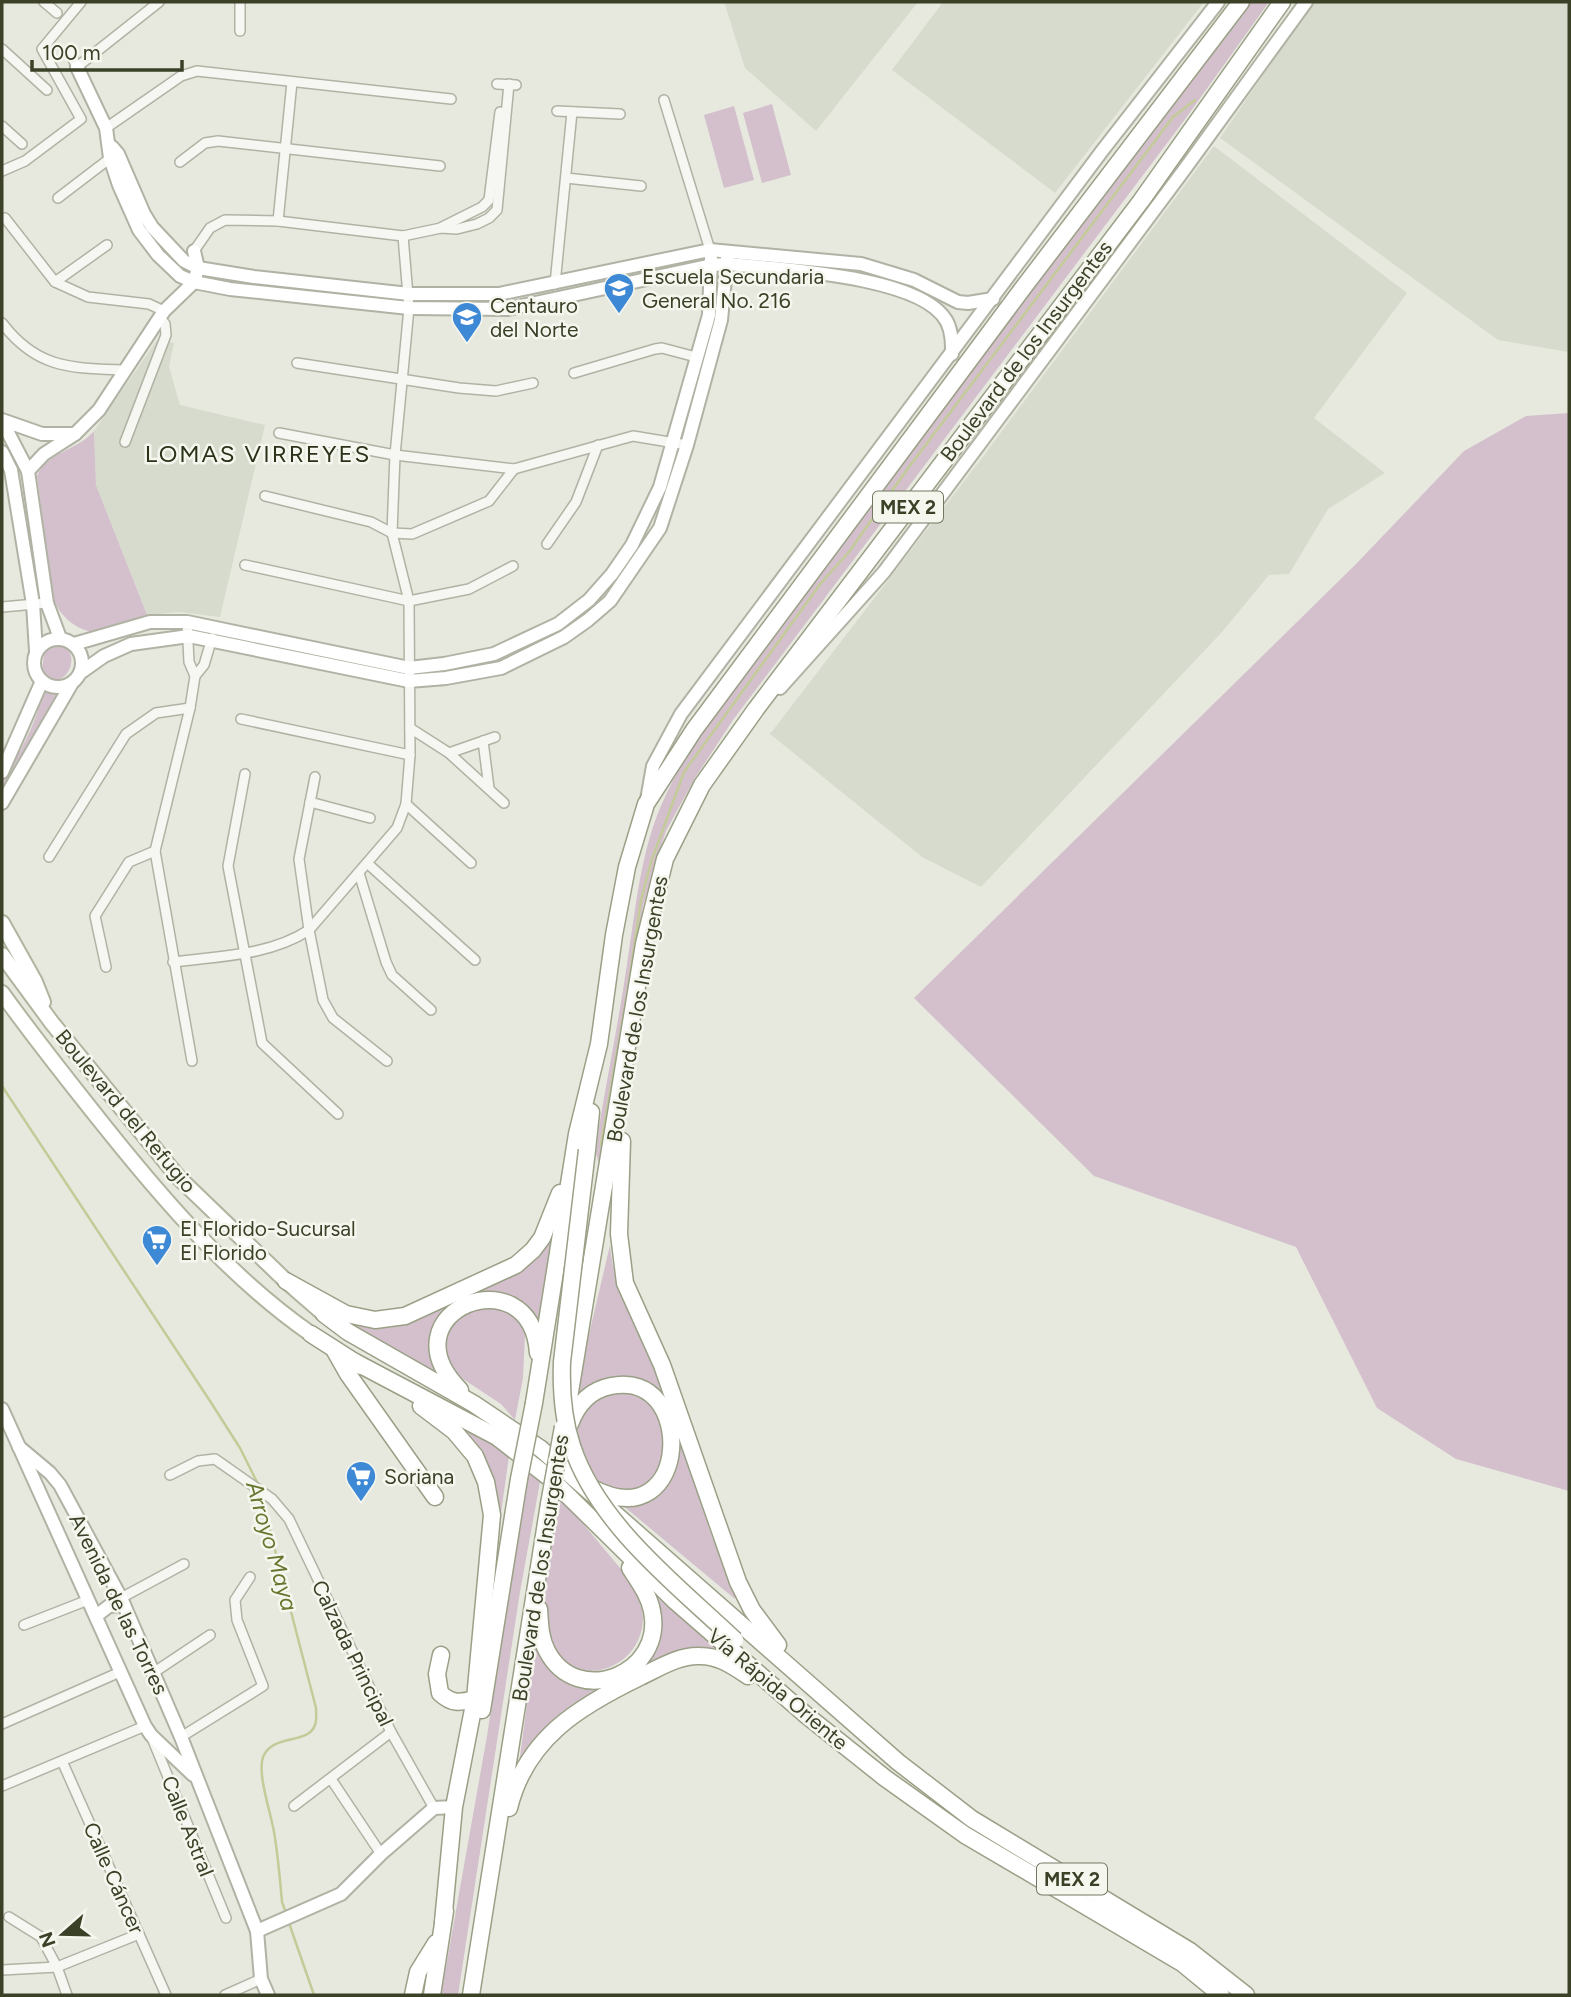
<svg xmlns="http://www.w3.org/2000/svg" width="1571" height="1997" viewBox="0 0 1571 1997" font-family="Figtree,sans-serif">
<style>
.built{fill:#d7dbcd}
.green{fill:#d3c0cc}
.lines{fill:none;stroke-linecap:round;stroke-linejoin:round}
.stream{stroke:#c3cb98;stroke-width:2.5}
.street-casing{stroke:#b0b3a4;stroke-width:12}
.secondary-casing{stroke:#b0b3a4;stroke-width:16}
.primary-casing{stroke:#afb59e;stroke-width:18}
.highway-casing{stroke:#9aa086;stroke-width:19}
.street{stroke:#f6f7f2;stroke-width:9}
.secondary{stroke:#fff;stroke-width:12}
.primary{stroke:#fff;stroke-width:14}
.highway{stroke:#fff;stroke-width:16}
.highway-bridge-casing{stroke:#9aa086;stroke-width:19;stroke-linecap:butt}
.highway-bridge{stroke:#fff;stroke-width:16}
.labels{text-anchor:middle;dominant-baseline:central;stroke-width:5;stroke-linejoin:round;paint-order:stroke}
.shield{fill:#f5f7ef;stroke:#727863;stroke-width:2}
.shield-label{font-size:19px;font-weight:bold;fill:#3a4127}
.poi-label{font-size:21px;fill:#3a4127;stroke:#f5f7ef;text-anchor:start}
.street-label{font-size:21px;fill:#3a4127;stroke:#f5f7ef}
.water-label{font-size:23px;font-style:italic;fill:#68772f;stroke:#f5f7ef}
.quarter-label{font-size:24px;letter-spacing:2px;fill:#2a3219;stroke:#f5f7ef}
</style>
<rect width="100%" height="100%" fill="#e7e9df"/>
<g class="built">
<polygon points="724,2 918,2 816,131 745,68"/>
<polygon points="943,2 1204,2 1055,193 892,70"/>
<polygon points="1313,2 1569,2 1569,352 1498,340 1220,138"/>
<polygon points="1214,146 1407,293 1314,418 1385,473 1328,509 1289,574 1269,575 1222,632 981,887 922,857 770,734 985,454"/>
<polygon points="157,340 174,343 169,367 180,405 265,425 220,617 179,612 147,615 96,485 94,431"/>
</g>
<g class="green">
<path d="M1250,2H1269L1183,122L733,720L695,778L666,831L655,866L643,906L600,1166L596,1154L599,1127C608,1073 619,1019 627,964C636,908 640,851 664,799C683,756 714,716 739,677L1177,94Z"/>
<polygon points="772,104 791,175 762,183 743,113"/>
<polygon points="734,106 754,180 724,188 704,115"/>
<polygon points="1569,413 1569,1491 1456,1459 1377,1408 1296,1247 1094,1176 914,998 1357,563 1464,451 1526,416"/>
<path d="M94,431L96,485L147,615L91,632C72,627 61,616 53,599L37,476C47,452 78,450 94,431Z"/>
<path d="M55,642C81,646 74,683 49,681L42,669L45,648Z"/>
<path d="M43,691L61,695L32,739L2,789V783C19,753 36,726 43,691Z"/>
<polygon points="561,1207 536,1330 495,1293 465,1296 505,1277"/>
<path d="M610,1245C613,1285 632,1316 648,1352C657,1371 663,1393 670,1413C622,1370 629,1370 573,1403Z"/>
<path d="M456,1300C423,1329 424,1349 447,1384L433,1371L399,1351L382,1347L340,1319C389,1339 413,1323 456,1300Z"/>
<path d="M472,1307L502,1308L519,1321L525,1334L523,1378L515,1420L501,1404L457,1375C446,1363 440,1341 449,1326C453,1318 465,1312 472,1307Z"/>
<polygon points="606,1391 636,1393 648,1401 665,1427 666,1461 648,1485 620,1492 593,1480 574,1432 585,1406"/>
<path d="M445,1411L509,1456L491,1585C496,1532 507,1479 468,1434C461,1426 453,1419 445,1411Z"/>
<path d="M677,1431L712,1537L736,1593L735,1599L621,1504C667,1504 683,1472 677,1431Z"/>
<polygon points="527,1468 540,1482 520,1592 458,1995 441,1995 487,1736"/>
<path d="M560,1496L635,1586C670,1658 580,1701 549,1646C545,1638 543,1623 542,1614C541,1600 546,1585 548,1571C552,1546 556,1521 560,1496Z"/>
<path d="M651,1592L722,1653C716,1650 708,1647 701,1647C673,1647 578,1697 556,1717C541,1730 530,1747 519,1764L535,1643L541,1654L585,1682L647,1654Z"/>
</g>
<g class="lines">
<g class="stream">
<polyline points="2,1086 210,1401 240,1448 259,1486"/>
<polyline points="601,1145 628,989 641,900 651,862 684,772 821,583 849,552 903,475 1173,117 1195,100"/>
<path d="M261,1496L316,1708C316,1713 317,1720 315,1725C308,1745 273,1733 263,1757C257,1774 271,1813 274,1832C278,1855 280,1879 282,1902L286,1913"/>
<polyline points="289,1923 314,1995"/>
</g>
<g class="street-casing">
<g id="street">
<polyline points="44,2 57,13"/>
<polyline points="240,31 240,2"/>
<polyline points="2,49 47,90"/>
<polyline points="69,51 77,67 159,2"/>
<polyline points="497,84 516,85"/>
<polyline points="664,100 710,250"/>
<polyline points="557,111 620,114"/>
<polyline points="2,126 22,144"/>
<polyline points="106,128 181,76 197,71 451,99"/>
<polyline points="180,162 205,143 218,141 440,166"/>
<polyline points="2,171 25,161 81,119 42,49 81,2"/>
<polyline points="566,178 641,186"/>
<polyline points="58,198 113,156"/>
<polyline points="5,218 55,282 88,297 149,304 164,311"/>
<polyline points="278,221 292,82"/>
<polyline points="442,227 482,207 489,200 500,112"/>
<polyline points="194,251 210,228 225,220 278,221 403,236 441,228 457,229 477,224 489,218 497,210 509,84"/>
<polyline points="55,282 107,245"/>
<polyline points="555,284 572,112"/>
<path d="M2,323C37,369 71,368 124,370"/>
<polyline points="297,363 459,388 496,391 533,383"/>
<polyline points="574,373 655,349 662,348 696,357"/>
<polyline points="279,433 395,455 514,469 633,436 687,445"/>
<polyline points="125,442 166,335 165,324 160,318"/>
<polyline points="265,496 371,522 392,533 412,534 489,501 514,469"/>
<polyline points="547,544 576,502 598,445"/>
<polyline points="245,565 409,601 469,589 513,566"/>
<polyline points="2,607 47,603"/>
<polyline points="187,622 189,662 195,676"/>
<polyline points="241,719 410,755"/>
<polyline points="410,728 449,753 504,803"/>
<polyline points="483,741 489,788"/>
<polyline points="449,753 495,737"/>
<polyline points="245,774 228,866 262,1043 338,1114"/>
<polyline points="315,777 299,859 309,930 323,1000 333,1018 387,1061"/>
<polyline points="310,802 370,818"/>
<polyline points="406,804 471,863"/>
<polyline points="49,857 126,734 156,713 190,708"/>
<polyline points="367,863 475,960"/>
<polyline points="359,873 386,962 392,975 431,1010"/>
<path d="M173,962C219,956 269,956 309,930L397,828L406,804L410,755L409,601L392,533L395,455L409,308L403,236"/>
<polyline points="106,967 95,916 129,862 155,851"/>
<polyline points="192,1061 155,851 190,708 195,676 204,665 212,638"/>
<polyline points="170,1475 198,1461 215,1459 272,1499 289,1519 391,1732 434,1808"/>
<polyline points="121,1598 184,1564"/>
<polyline points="24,1625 88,1600"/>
<polyline points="153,1673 210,1635"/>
<polyline points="2,1724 120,1672"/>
<polyline points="181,1737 263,1686 237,1620 235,1600 250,1577"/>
<polyline points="152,1738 226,1918"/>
<polyline points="62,1761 166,1995"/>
<polyline points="331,1779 381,1854"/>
<polyline points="2,1786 145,1726"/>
<polyline points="294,1806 391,1732"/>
<polyline points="9,1917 41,1937 57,1967 67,1995"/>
<polyline points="2,1970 57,1967 139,1934"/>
<polyline points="225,1995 261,1979"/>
</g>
</g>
<g class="secondary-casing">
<g id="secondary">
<path d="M77,67L106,128L110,158L119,185L139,230L158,255L180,276L194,282L230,289L409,308L508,309L712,265L728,264C776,269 923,275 947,322C952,332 952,343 952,354"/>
<polyline points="112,147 118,154 144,214 152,227 184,261 198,268 254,277 409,294 499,294 710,250 861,264 914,280 958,302 968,303 993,299"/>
<polyline points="2,420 42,434 75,434"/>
<polyline points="2,421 28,471 47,603 60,638"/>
<polyline points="2,452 11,470 33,604 36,651"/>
<polyline points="28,471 44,454 75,434 99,410 164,311 194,282 198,268 194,251"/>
<circle cx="58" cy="663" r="24"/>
<polyline points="74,644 150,622 187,622 409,668 444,664 494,654 558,624 589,600 612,574 632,545 660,487 709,315 711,258"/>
<polyline points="80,673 104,656 131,644 189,636 409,681 446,678 501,668 564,637 588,620 610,601 660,528 687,445 721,320 727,258"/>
<polyline points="780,688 884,572 1184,170 1306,2"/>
<polyline points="2,772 42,681"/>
<polyline points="647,800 653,766 681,714 1102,151 1218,2"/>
<polyline points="2,803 72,683"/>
<polyline points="2,1409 145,1726 151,1735 193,1775"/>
<polyline points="19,1447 50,1473 60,1485 121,1598 181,1737 257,1931 261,1979 268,1995"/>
<polyline points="96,1616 109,1606 124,1605"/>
<polyline points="257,1931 341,1894 381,1854 434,1808 454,1807"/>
</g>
</g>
<g class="primary-casing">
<g id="primary">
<polyline points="2,923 35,982 43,1002"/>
<polyline points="2,955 52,1023 178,1177 286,1281 324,1314"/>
<path d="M2,993C35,1039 70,1083 106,1128C166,1203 231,1278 311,1334"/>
</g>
</g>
<g class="highway-casing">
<g id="highway">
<polyline points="622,1141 619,1234 625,1283 662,1365 738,1582 752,1610 778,1645"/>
<polyline points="587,1150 591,1112"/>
<polyline points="286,1281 346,1314 375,1320 405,1316 516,1265 533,1250 542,1238 560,1193"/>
<polyline points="324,1314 348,1332 474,1404 541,1449 898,1762 972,1819 1190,1951 1246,1995"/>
<polyline points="311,1334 361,1366"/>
<polyline points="335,1351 348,1374 435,1497"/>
<polyline points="355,1362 497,1437 551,1479 675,1601 806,1715 885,1778 965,1835 1182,1963 1221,1995"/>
<path d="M460,1390C382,1311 531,1253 538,1353"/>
<polyline points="534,1403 577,1134 599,1044 614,935 627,867 646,804 694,730 1023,288 1241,2"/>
<polyline points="421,1406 454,1431 475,1456 486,1482 492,1515 475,1699 454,1807 443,1922"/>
<polyline points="567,1410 644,944 665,859 702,785 756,709 1141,201 1282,2"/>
<path d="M570,1424C577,1405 590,1390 611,1386C696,1368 692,1538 594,1489"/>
<path d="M539,1609C540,1623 540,1638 547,1651C577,1709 665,1674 652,1611C649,1595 639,1582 630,1568"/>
<path d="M441,1655L437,1674L440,1693C452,1704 459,1703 475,1699"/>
<polyline points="482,1710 519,1479"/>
<path d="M509,1808C526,1738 580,1706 640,1677C659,1668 679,1655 700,1656C719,1656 733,1666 748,1676"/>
<polyline points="413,1995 418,1972 436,1943"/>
<polyline points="432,1995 445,1911"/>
<polyline points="471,1995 549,1504"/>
</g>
</g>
<use href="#street" class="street"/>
<use href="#secondary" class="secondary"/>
<use href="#primary" class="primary"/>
<use href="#highway" class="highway"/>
<g class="highway-bridge-casing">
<g id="highway-bridge">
<path d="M587,1150L562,1362C561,1390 563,1419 572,1446C598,1525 677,1585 735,1640"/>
<polyline points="519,1479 534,1403"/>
<polyline points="549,1504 563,1427"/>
</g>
</g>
<use href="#highway-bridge" class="highway-bridge"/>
</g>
<defs>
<g id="school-pin" transform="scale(1.575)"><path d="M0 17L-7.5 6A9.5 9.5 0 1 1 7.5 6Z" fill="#3e89d5" stroke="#f5f7ef"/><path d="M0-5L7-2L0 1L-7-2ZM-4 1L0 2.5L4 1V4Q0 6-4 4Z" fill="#fff"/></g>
<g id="supermarket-pin" transform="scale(1.575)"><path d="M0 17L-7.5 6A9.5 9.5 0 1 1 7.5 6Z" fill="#3e89d5" stroke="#f5f7ef"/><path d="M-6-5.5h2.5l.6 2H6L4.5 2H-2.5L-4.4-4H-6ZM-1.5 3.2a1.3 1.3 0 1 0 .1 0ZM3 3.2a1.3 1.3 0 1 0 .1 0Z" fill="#fff"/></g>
</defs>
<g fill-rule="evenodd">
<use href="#school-pin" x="619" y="288"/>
<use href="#school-pin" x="467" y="317"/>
<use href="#supermarket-pin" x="157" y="1240"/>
<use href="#supermarket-pin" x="361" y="1476"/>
</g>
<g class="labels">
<g class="shield">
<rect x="873" y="491.5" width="70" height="31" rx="5"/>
<rect x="1037" y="1863.5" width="70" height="31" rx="5"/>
</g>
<g class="shield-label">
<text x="908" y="507">MEX 2</text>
<text x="1072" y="1879">MEX 2</text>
</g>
<g class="poi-label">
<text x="642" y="276">Escuela Secundaria<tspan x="642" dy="24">General No. 216</tspan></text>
<text x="490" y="305">Centauro<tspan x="490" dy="24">del Norte</tspan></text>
<text x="180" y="1228">El Florido-Sucursal<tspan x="180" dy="24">El Florido</tspan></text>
<text x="384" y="1476">Soriana</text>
</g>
<g class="street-label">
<text transform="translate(1026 351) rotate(-53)">Boulevard de los Insurgentes</text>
<text transform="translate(637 1009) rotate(-80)">Boulevard de los Insurgentes</text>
<text transform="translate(126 1111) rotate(50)">Boulevard del Refugio</text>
<text transform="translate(540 1568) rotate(-81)">Boulevard de los Insurgentes</text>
<text transform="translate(119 1604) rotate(64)">Avenida de las Torres</text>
<text transform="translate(353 1653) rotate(64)">Calzada Principal</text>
<text transform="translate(778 1689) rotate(40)">Vía Rápida Oriente</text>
<text transform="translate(188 1826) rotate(68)">Calle Astral</text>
<text transform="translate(114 1878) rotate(66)">Calle Cáncer</text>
</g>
<g class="water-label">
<text transform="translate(272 1546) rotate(74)">Arroyo Maya</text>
</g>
<g class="quarter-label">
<text x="258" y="453">LOMAS VIRREYES</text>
</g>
</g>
<rect width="1571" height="1997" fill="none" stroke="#3a4127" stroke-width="7"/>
<g transform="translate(63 1934) rotate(250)" stroke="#f5f7ef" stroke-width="5" paint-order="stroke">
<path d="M0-5L12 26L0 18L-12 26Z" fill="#3a4127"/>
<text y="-10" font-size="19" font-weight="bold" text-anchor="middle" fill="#3a4127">N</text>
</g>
<path d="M32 60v10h150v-10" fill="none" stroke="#3a4127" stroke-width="3.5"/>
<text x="42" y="60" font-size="21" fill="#3a4127" stroke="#f5f7ef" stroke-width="5" paint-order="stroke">100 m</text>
</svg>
